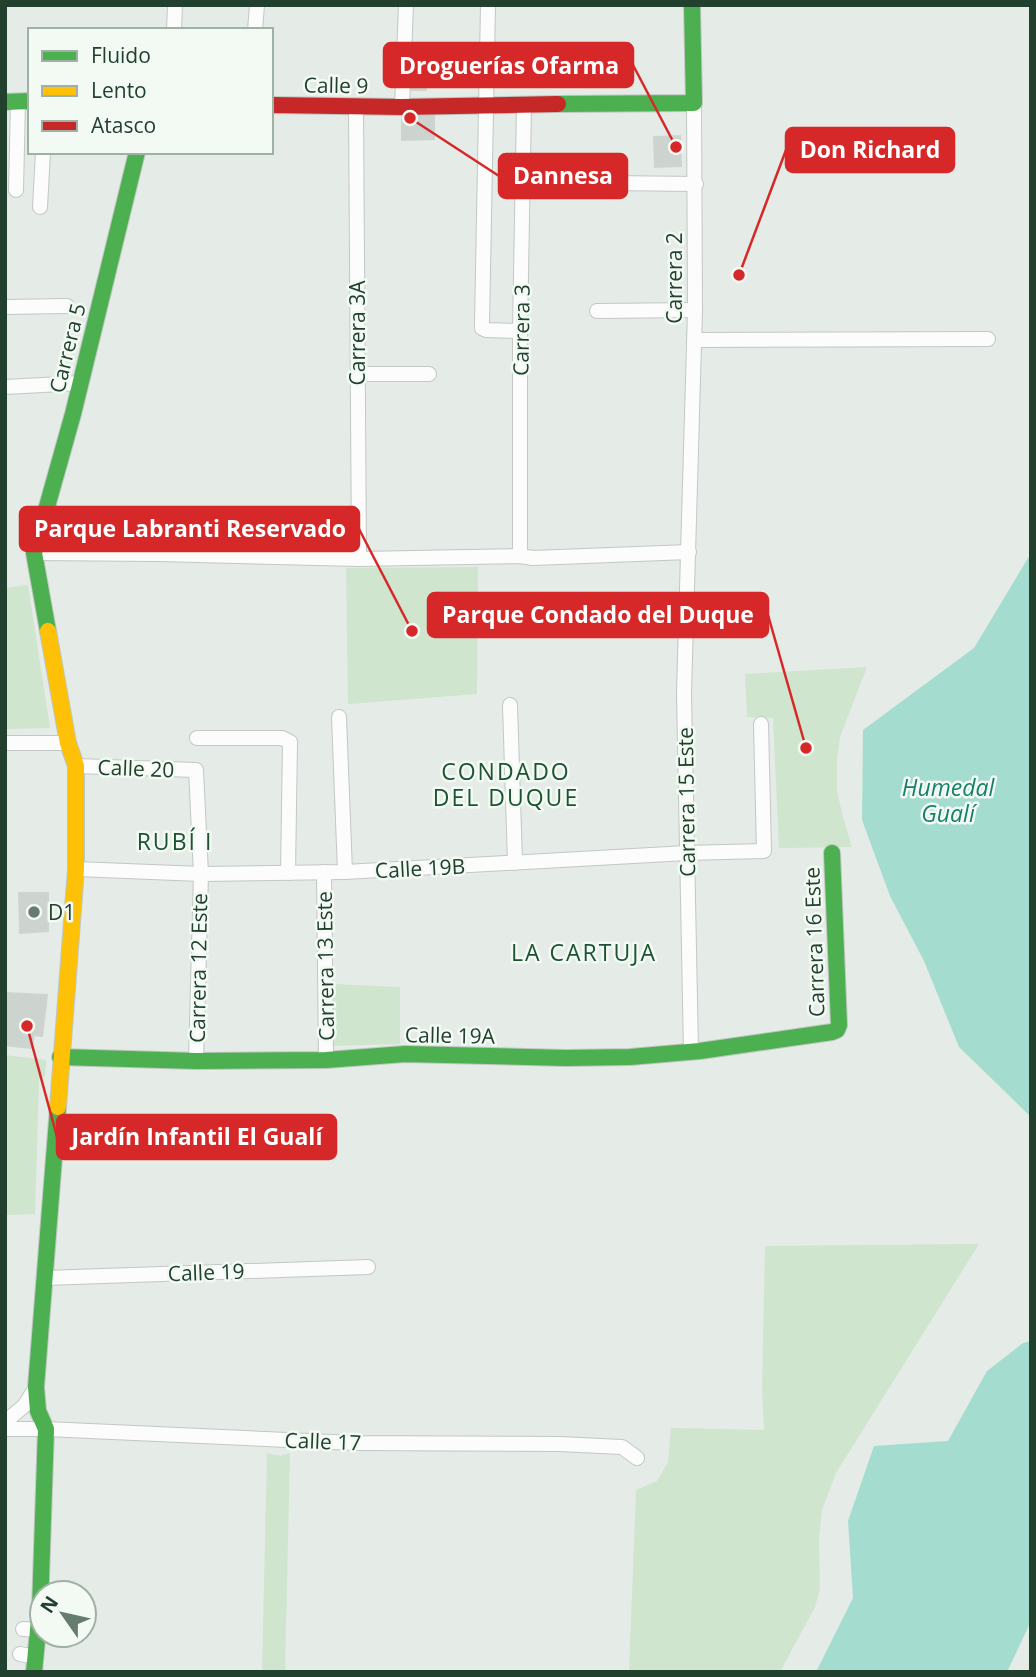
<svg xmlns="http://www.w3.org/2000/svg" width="1036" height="1677" viewBox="0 0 1036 1677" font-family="'Open Sans',sans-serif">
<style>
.green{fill:#cfe5ce}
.water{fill:#a4dcd0}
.building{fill:#cdd4cf;stroke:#ced4cf;stroke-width:2}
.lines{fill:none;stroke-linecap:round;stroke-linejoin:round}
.street-casing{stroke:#c2c8c3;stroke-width:16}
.fast-casing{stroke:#bec7c1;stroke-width:18}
.slow-casing{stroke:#bec7c1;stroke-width:18}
.jam-casing{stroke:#bec7c1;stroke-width:18}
.street{stroke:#fbfcfb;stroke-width:14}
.fast{stroke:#4caf50;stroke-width:16}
.slow{stroke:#ffc107;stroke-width:16}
.jam{stroke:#c62828;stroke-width:16}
.poi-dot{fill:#667c6e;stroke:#f3faf4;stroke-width:2.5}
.labels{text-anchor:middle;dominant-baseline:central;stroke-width:5;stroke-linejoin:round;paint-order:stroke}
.street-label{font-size:21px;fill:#21402d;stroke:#f3faf4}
.poi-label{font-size:21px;fill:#21402d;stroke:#f3faf4;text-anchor:start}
.neighbourhood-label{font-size:23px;letter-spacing:2px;fill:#1c5332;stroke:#f3faf4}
.water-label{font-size:23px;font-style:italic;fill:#17806d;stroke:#f3faf4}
.leader{fill:none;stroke:#d62828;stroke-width:2.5}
.callout-dot{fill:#d62828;stroke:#f3faf4;stroke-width:2.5}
.callout{fill:#d62828;stroke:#d62828;stroke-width:2.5}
.callout-label{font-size:23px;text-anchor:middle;font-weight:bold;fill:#fff}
</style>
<rect width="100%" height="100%" fill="#e5ebe6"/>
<g class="green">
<polygon points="478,567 477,694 348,704 346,568"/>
<polygon points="28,585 50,728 5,729 5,588"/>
<polygon points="867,667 840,737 837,759 837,791 843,817 852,847 779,848 773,718 747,717 745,674"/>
<polygon points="334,984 400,987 400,1044 333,1046"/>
<polygon points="5,1055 46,1060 45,1077 39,1079 35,1214 5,1215"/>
<polygon points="979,1244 836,1473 822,1510 819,1539 820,1589 815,1607 780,1672 629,1672 636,1490 657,1481 668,1462 671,1428 764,1430 762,1389 765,1246"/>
<polygon points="267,1453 280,1456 290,1453 285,1672 262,1672"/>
</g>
<g class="water">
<polygon points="1031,553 1031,1117 959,1047 924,961 890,896 862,820 863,730 974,648"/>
<polygon points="1031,1341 1031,1621 1007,1672 816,1672 853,1598 848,1521 874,1446 948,1441 987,1371 1023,1343"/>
</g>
<g class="building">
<rect x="406" y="56" width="20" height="34"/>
<polygon points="434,112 434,139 402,140 402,113"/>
<polygon points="680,136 681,166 655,167 654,137"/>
<polygon points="19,893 48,893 48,931 20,933"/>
<polygon points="5,993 47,995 42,1036 34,1035 31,1048 5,1045"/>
</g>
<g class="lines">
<g class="street-casing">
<g id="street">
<polyline points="488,5 482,323 482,328 486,330 520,331"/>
<polyline points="174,30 175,5"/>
<polyline points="255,30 257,5"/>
<polyline points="356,106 359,559"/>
<polyline points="402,107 406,5"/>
<polyline points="608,183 696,184"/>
<polyline points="16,190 18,102"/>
<polyline points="40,207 43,152"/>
<polyline points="5,307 67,306"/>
<polyline points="597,311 695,310"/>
<polyline points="695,340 988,339"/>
<polyline points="357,374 429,374"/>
<polyline points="5,387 80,383"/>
<polyline points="34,553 158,554 359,559 520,556 533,558 689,552"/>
<polyline points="520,556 520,331 524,104"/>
<polyline points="510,705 515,863"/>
<polyline points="339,717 345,872"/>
<polyline points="197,738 282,738 290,742 288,873"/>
<polyline points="5,743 68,743"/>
<polyline points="76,766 196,770 201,874 196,1061"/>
<polyline points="76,869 201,874 345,872 687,853 764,851 761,724"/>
<polyline points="324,872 326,1060"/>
<polyline points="691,1052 684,693 695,310 694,103"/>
<polyline points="45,1278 368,1267"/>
<polyline points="5,1422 25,1405 36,1387"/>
<polyline points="5,1429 46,1429 354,1443 559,1444 622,1447 637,1458"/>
<polyline points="23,1629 39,1630"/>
<polyline points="20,1654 36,1657"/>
</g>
</g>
<g class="fast-casing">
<g id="fast">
<polyline points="5,102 30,101"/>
<polyline points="558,104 694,103 692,5"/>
<polyline points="48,631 34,553 73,414 137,152"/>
<polyline points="60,1057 196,1061 326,1060 405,1054 566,1058 630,1057 700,1051 832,1032 837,1030 839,1025 832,853"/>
<polyline points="34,1672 40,1609 46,1429 38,1411 36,1387 58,1107"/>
</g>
</g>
<g class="slow-casing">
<polyline id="slow" points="48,631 68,743 76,766 76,869 58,1107"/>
</g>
<g class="jam-casing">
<polyline id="jam" points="271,105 402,107 558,104"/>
</g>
<use href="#street" class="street"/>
<use href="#fast" class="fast"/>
<use href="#slow" class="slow"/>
<use href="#jam" class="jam"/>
</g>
<circle class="poi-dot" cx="34" cy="912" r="7"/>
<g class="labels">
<g class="street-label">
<text transform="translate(336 85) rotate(1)">Calle 9</text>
<text transform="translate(674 278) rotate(-90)">Carrera 2</text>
<text transform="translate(521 330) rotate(-89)">Carrera 3</text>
<text transform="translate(357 333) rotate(-90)">Carrera 3A</text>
<text transform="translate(67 348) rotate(-76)">Carrera 5</text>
<text transform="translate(136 768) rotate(2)">Calle 20</text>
<text transform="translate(686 802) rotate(-91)">Carrera 15 Este</text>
<text transform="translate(420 868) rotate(-3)">Calle 19B</text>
<text transform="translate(814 942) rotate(-92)">Carrera 16 Este</text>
<text transform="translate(325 966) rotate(-91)">Carrera 13 Este</text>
<text transform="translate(198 968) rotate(-89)">Carrera 12 Este</text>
<text transform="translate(450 1035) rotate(1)">Calle 19A</text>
<text transform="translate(206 1272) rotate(-2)">Calle 19</text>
<text transform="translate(323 1441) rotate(2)">Calle 17</text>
</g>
<g class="poi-label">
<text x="48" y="912">D1</text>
</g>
<g class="neighbourhood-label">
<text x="506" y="771">CONDADO<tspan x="506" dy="26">DEL DUQUE</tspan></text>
<text x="175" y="841">RUBÍ I</text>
<text x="584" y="952">LA CARTUJA</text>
</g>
<g class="water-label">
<text x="948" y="787">Humedal<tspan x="948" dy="26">Gualí</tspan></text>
</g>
</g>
<path class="leader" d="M676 147L633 65M739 275L786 150M410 118L499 176M412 631L359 529M806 748L768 615M27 1026L57 1137"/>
<g class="callout-dot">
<circle cx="676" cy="147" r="7"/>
<circle cx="739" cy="275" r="7"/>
<circle cx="410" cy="118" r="7"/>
<circle cx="412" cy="631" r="7"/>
<circle cx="806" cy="748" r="7"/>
<circle cx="27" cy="1026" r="7"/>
</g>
<g class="callout">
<rect x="384" y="43" width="249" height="44" rx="7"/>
<rect x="786" y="128" width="168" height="44" rx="7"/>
<rect x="499" y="154" width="128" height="44" rx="7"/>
<rect x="20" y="507" width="339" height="44" rx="7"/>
<rect x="428" y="593" width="340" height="44" rx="7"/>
<rect x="57" y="1115" width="279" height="44" rx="7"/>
</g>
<g class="callout-label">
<text x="509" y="74">Droguerías Ofarma</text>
<text x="870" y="158">Don Richard</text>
<text x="563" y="184">Dannesa</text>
<text x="190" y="537">Parque Labranti Reservado</text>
<text x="598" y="623">Parque Condado del Duque</text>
<text x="197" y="1145">Jardín Infantil El Gualí</text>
</g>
<rect width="1036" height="1677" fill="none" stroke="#21402d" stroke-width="14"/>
<rect x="28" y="28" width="245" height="126" fill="#f3faf4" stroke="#9fb0a4" stroke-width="2"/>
<rect x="42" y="51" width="35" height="10" fill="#4caf50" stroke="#9fb0a4" stroke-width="2"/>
<text x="91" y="63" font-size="21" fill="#21402d">Fluido</text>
<rect x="42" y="86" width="35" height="10" fill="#ffc107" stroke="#9fb0a4" stroke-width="2"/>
<text x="91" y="98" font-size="21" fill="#21402d">Lento</text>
<rect x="42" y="121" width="35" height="10" fill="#c62828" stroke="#9fb0a4" stroke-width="2"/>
<text x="91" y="133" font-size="21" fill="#21402d">Atasco</text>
<g transform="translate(63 1614) rotate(304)"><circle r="33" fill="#f3faf4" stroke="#9fb0a4" stroke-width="2"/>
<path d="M0-5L12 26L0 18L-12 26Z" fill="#667c6e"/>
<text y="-10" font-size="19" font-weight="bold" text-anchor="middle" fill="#21402d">N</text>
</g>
</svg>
